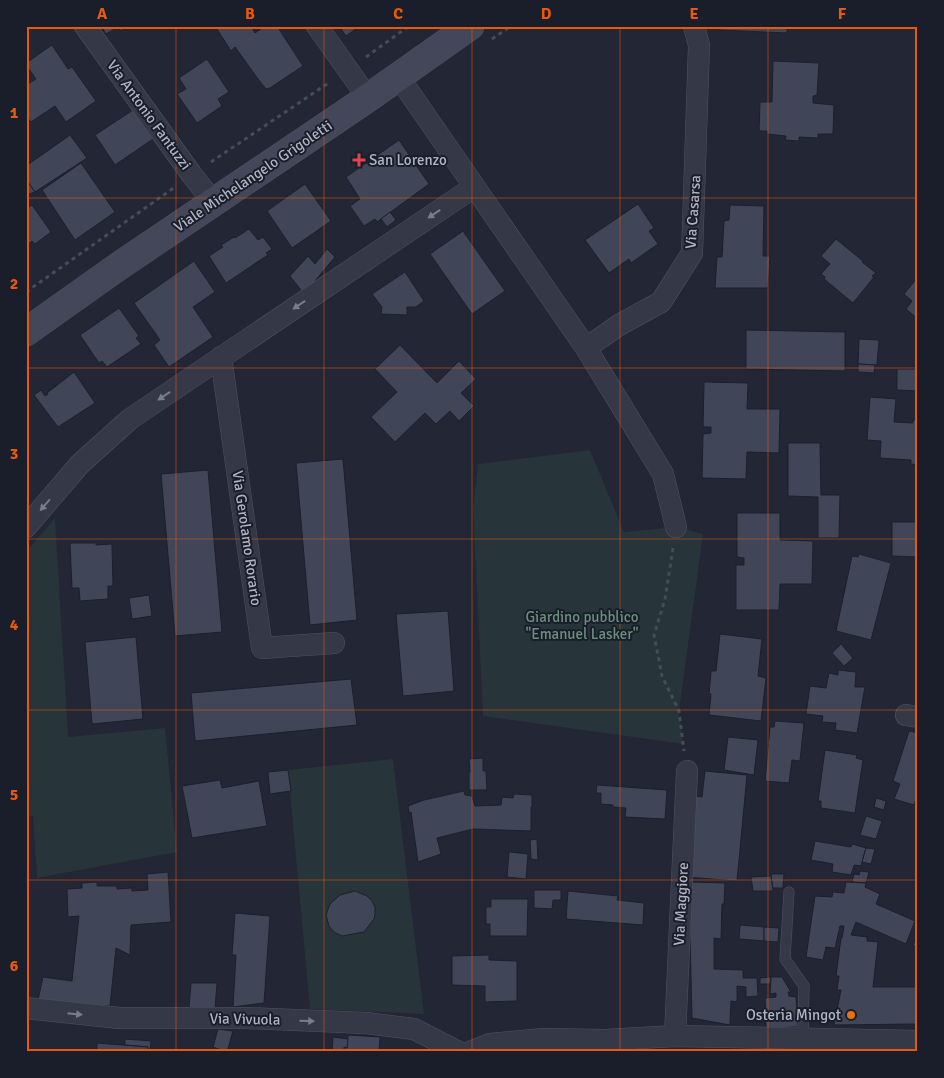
<svg xmlns="http://www.w3.org/2000/svg" width="944" height="1078" viewBox="0 0 944 1078" font-family="Signika,sans-serif">
<style>
.green{fill:#273439}
.building{fill:#404558;stroke:#1c202d}
.lines{fill:none;stroke-linecap:round;stroke-linejoin:round}
.lane-casing{stroke:#4f5361;stroke-width:11}
.street-casing{stroke:#4f5361;stroke-width:22}
.secondary-casing{stroke:#4f5361;stroke-width:29}
.path{stroke:#434f56;stroke-width:3;stroke-dasharray:4 4;stroke-linecap:butt}
.lane{stroke:#353846;stroke-width:10}
.street{stroke:#353846;stroke-width:21}
.secondary{stroke:#434759;stroke-width:28}
.oneway{fill:#787c8b}
.grid{fill:none;stroke:#e8590c;stroke-width:1;stroke-opacity:0.55}
.health-dot{fill:#e0444e;stroke:#1a1e2b;stroke-width:2}
.food-dot{fill:#e8710a;stroke:#1a1e2b;stroke-width:2}
.labels{text-anchor:middle;dominant-baseline:central;stroke-width:4;stroke-linejoin:round;paint-order:stroke}
.street-label{font-size:15px;fill:#afb3c3;stroke:#1a1e2b}
.poi-label{font-size:15px;fill:#afb3c3;stroke:#1a1e2b;text-anchor:start}
.park-label{font-size:15px;fill:#69917b;stroke:#1a1e2b}
.neatline{fill:none;stroke:#e8590c;stroke-width:2}
.grid-label{font-size:16px;text-anchor:middle;font-weight:bold;fill:#e8590c}
</style>
<rect width="100%" height="100%" fill="#222635"/>
<g class="green">
<polygon points="590,450 624,532 676,527 703,534 679,711 683,744 483,716 473,507 478,464"/>
<polygon points="55,518 68,737 165,728 177,852 37,878 33,816 26,816 26,552"/>
<polygon points="393,759 424,1014 310,1009 288,770"/>
</g>
<g class="building">
<polygon points="101,26 128,26 121,31 118,27 106,34"/>
<polygon points="215,26 251,26 255,33 265,26 277,26 303,66 270,88 266,89 258,79 235,47 231,51"/>
<polygon points="339,26 360,26 346,36"/>
<polygon points="719,26 787,26 787,33 719,30"/>
<polygon points="52,45 68,69 72,67 96,101 66,122 55,106 31,122 26,116 26,85 36,79 26,65 26,63"/>
<polygon points="207,59 229,92 218,99 222,106 197,123 177,94 186,89 179,78"/>
<polygon points="773,61 819,63 817,95 813,96 813,103 834,105 833,134 818,134 818,138 799,137 799,141 785,140 786,136 767,134 767,131 759,131 760,102 772,102"/>
<polygon points="133,110 153,139 115,165 95,135"/>
<polygon points="70,135 87,158 35,192 26,180 26,166"/>
<polygon points="399,140 429,184 377,222 375,219 364,226 350,206 360,199 346,177"/>
<polygon points="81,163 115,212 75,240 42,190"/>
<polygon points="28,182 35,192 26,195 26,183"/>
<polygon points="305,184 331,221 292,248 267,211"/>
<polygon points="638,204 654,228 649,231 658,244 631,263 629,259 609,273 585,240"/>
<polygon points="32,205 51,232 35,244 32,241 26,246 26,209"/>
<polygon points="730,205 764,206 763,256 770,256 768,288 715,288 717,257 722,257 724,221 729,220"/>
<polygon points="390,212 396,220 387,227 381,219"/>
<polygon points="249,229 258,240 263,237 272,249 266,253 268,255 226,283 209,256 223,247 221,245 234,237 235,238"/>
<polygon points="463,231 505,291 472,314 430,254"/>
<polygon points="836,239 863,261 862,262 876,273 872,276 874,277 853,303 824,279 825,277 821,274 830,264 821,256"/>
<polygon points="327,249 335,257 304,294 290,276 308,256 315,264"/>
<polygon points="194,261 215,292 193,307 213,337 169,367 154,345 160,340 134,303"/>
<polygon points="405,272 424,301 416,307 407,307 407,315 381,314 382,307 372,294"/>
<polygon points="918,277 918,319 906,309 912,301 904,294"/>
<polygon points="119,308 139,336 136,338 141,344 107,367 102,361 99,363 80,335"/>
<polygon points="746,330 845,332 845,371 746,369"/>
<polygon points="859,339 879,340 877,365 858,364"/>
<polygon points="400,345 437,383 459,361 476,379 461,393 474,406 459,421 450,411 436,424 425,413 395,442 371,417 397,392 375,369"/>
<polygon points="858,364 875,365 874,373 858,372"/>
<polygon points="897,369 918,369 918,391 897,390"/>
<polygon points="74,372 95,403 58,427 34,395 41,390 45,396 48,394 47,393"/>
<polygon points="704,382 748,383 747,409 780,409 779,453 747,452 746,479 702,478 703,434 711,433 711,427 703,427"/>
<polygon points="870,397 896,399 894,422 913,423 913,420 918,420 918,465 911,464 911,460 880,458 881,441 867,440"/>
<polygon points="788,443 820,443 821,495 840,495 839,538 818,538 818,497 788,496"/>
<polygon points="343,459 357,620 310,625 296,463"/>
<polygon points="208,470 222,632 175,636 161,474"/>
<polygon points="737,513 780,513 780,540 813,541 812,584 780,584 779,610 736,610 736,565 744,565 744,558 737,557"/>
<polygon points="892,522 918,522 918,557 892,556"/>
<polygon points="70,543 96,543 96,545 112,544 113,586 108,586 108,599 80,601 79,588 72,588"/>
<polygon points="859,554 891,563 871,640 836,631 852,556 858,557"/>
<polygon points="149,595 152,616 132,619 129,598"/>
<polygon points="448,611 454,691 403,696 396,614"/>
<polygon points="720,634 762,639 758,676 766,678 761,721 709,715 711,694 709,694 711,671 716,671"/>
<polygon points="136,637 143,719 92,724 85,642"/>
<polygon points="841,644 853,658 844,666 832,653"/>
<polygon points="838,670 856,672 855,687 865,687 857,733 835,730 836,723 822,722 823,716 806,714 810,686 826,688 829,673 838,675"/>
<polygon points="351,679 357,725 195,741 191,693"/>
<polygon points="775,721 804,723 800,761 792,760 789,783 765,781 770,727 774,727"/>
<polygon points="909,731 918,733 918,793 914,805 894,799 900,784 893,781"/>
<polygon points="728,737 758,740 754,775 724,770"/>
<polygon points="825,750 857,755 856,758 863,760 855,813 821,808 821,801 818,801"/>
<polygon points="483,758 483,771 486,771 487,790 469,790 469,772 470,772 469,759"/>
<polygon points="288,770 291,791 270,794 268,772"/>
<polygon points="705,771 747,775 737,881 687,877 695,796 702,797"/>
<polygon points="220,780 222,788 259,781 267,826 192,838 182,786"/>
<polygon points="597,785 667,790 665,819 625,817 626,808 613,807 613,805 601,804 601,793 596,793"/>
<polygon points="464,791 465,795 472,796 475,806 501,805 502,797 513,798 514,794 532,795 532,807 531,807 531,831 473,829 437,838 441,854 418,862 411,812 409,813 408,806 424,800"/>
<polygon points="876,798 886,801 884,810 874,807"/>
<polygon points="866,816 882,821 876,839 860,835"/>
<polygon points="537,839 538,860 531,859 530,840"/>
<polygon points="815,841 851,847 852,844 866,848 861,866 854,865 851,875 832,872 833,864 811,860"/>
<polygon points="866,848 875,849 871,864 862,862"/>
<polygon points="509,852 528,854 526,879 507,877"/>
<polygon points="860,871 869,872 866,883 852,882 854,874 859,875"/>
<polygon points="168,872 171,922 131,925 130,955 116,948 110,1006 70,1004 38,1000 43,977 72,981 79,916 68,917 67,889 82,888 82,883 97,882 97,886 117,886 117,889 132,888 132,891 148,890 147,874"/>
<polygon points="772,874 784,874 783,888 773,888 771,876"/>
<polygon points="771,876 773,891 753,891 751,877"/>
<polygon points="691,882 725,883 724,904 722,904 721,939 714,938 714,969 743,970 743,978 757,978 758,996 746,997 746,987 737,986 737,1002 731,1001 730,1025 692,1018 690,936"/>
<polygon points="846,882 866,883 865,887 880,894 876,904 915,921 906,944 856,922 851,935 867,937 867,941 878,942 873,987 918,987 918,1025 914,1024 834,1025 841,990 837,990 839,976 836,976 841,938 842,938 844,926 840,926 835,948 826,947 823,960 806,957 815,896 832,897 833,892 844,893"/>
<polygon points="534,890 561,890 561,900 553,900 552,909 534,908"/>
<polygon points="355,891 367,896 372,901 375,907 375,914 374,919 364,932 342,936 334,932 329,926 326,915 330,904 340,895"/>
<polygon points="568,891 618,896 617,900 644,903 643,925 566,919"/>
<polygon points="491,899 528,899 527,936 490,936 490,924 486,924 486,907 491,907"/>
<polygon points="235,913 270,916 264,1003 233,1007 236,955 232,955"/>
<polygon points="740,925 764,927 764,941 739,939"/>
<polygon points="764,927 779,928 778,942 764,941"/>
<polygon points="918,935 918,948 913,945"/>
<polygon points="489,955 489,960 517,961 517,1001 485,1002 485,986 452,985 452,956"/>
<polygon points="771,977 782,977 791,992 788,992 789,996 796,997 798,1027 766,1028 765,998 776,997 776,993 770,994"/>
<polygon points="771,977 770,984 760,984 760,978"/>
<polygon points="191,983 217,983 215,1009 189,1008"/>
<polygon points="218,1029 233,1031 227,1052 213,1047"/>
<polygon points="348,1035 380,1037 379,1052 344,1052 344,1047 347,1048"/>
<polygon points="333,1037 348,1039 347,1048 344,1047 344,1052 332,1052"/>
<polygon points="125,1039 151,1041 150,1052 148,1052 148,1047 125,1045"/>
<polygon points="97,1043 148,1047 148,1052 97,1052"/>
</g>
<g class="lines">
<g class="lane-casing">
<polyline id="lane" points="789,892 785,959 804,986 803,1038"/>
</g>
<g class="street-casing">
<g id="street">
<polyline points="85,26 192,175 214,203"/>
<polyline points="317,26 368,98"/>
<polyline points="398,76 586,348 663,474 676,527"/>
<polyline points="586,348 619,325 661,302 692,253 699,45 694,26"/>
<polyline points="221,357 262,648 334,643"/>
<polyline points="26,527 80,464 130,419 474,187"/>
<polyline points="906,715 918,717"/>
<polyline points="26,1008 119,1018 246,1018 366,1023 414,1029 459,1052"/>
<polyline points="675,1036 687,771"/>
<polyline points="470,1052 490,1044 543,1039 605,1040 675,1036 918,1041"/>
</g>
</g>
<g class="secondary-casing">
<polyline id="secondary" points="26,332 119,266 368,98 470,26"/>
</g>
<g class="path">
<polyline points="492,39 511,26"/>
<polyline points="366,57 409,26"/>
<polyline points="211,162 330,82"/>
<polyline points="26,292 175,187"/>
<polyline points="673,548 665,599 654,635 662,676 679,711 684,751"/>
</g>
<use href="#lane" class="lane"/>
<use href="#street" class="street"/>
<use href="#secondary" class="secondary"/>
</g>
<defs><path id="oneway-solid" d="M-6-.8H1V-3.2L6.5 0L1 3.2V.8H-6Z" transform="scale(1.25)"/></defs>
<g class="oneway">
<use href="#oneway-solid" transform="translate(434 214) rotate(146)"/>
<use href="#oneway-solid" transform="translate(299 305) rotate(146)"/>
<use href="#oneway-solid" transform="translate(164 396) rotate(146)"/>
<use href="#oneway-solid" transform="translate(45 505) rotate(131)"/>
<use href="#oneway-solid" transform="translate(75 1014) rotate(6)"/>
<use href="#oneway-solid" transform="translate(307 1021) rotate(2)"/>
</g>
<path class="grid" d="M176,26V1052M324,26V1052M472,26V1052M620,26V1052M768,26V1052M26,198H918M26,368H918M26,539H918M26,710H918M26,880H918"/>
<path class="health-dot" d="M356.5 152.5h5v5h5v5h-5v5h-5v-5h-5v-5h5z"/>
<circle class="food-dot" cx="851" cy="1015" r="5"/>
<g class="labels">
<g class="street-label">
<text transform="translate(149 115) rotate(54)">Via Antonio Fantuzzi</text>
<text transform="translate(253 176) rotate(-34)">Viale Michelangelo Grigoletti</text>
<text transform="translate(693 212) rotate(-86)">Via Casarsa</text>
<text transform="translate(247 538) rotate(82)">Via Gerolamo Rorario</text>
<text transform="translate(681 904) rotate(-87)">Via Maggiore</text>
<text transform="translate(245 1019) rotate(1)">Via Vivuola</text>
</g>
<g class="poi-label">
<text x="369" y="160">San Lorenzo</text>
<text x="841" y="1015" text-anchor="end">Osteria Mingot</text>
</g>
<g class="park-label">
<text x="582" y="617">Giardino pubblico<tspan x="582" dy="17">"Emanuel Lasker"</tspan></text>
</g>
</g>
<rect width="944" height="1078" fill="none" stroke="#1a1e2b" stroke-width="55"/>
<rect x="28" y="28" width="888" height="1022" class="neatline"/>
<g class="grid-label">
<text x="102" y="19">A</text>
<text x="250" y="19">B</text>
<text x="398" y="19">C</text>
<text x="546" y="19">D</text>
<text x="694" y="19">E</text>
<text x="842" y="19">F</text>
<text x="14" y="118">1</text>
<text x="14" y="289">2</text>
<text x="14" y="459">3</text>
<text x="14" y="630">4</text>
<text x="14" y="800">5</text>
<text x="14" y="971">6</text>
</g>
</svg>
